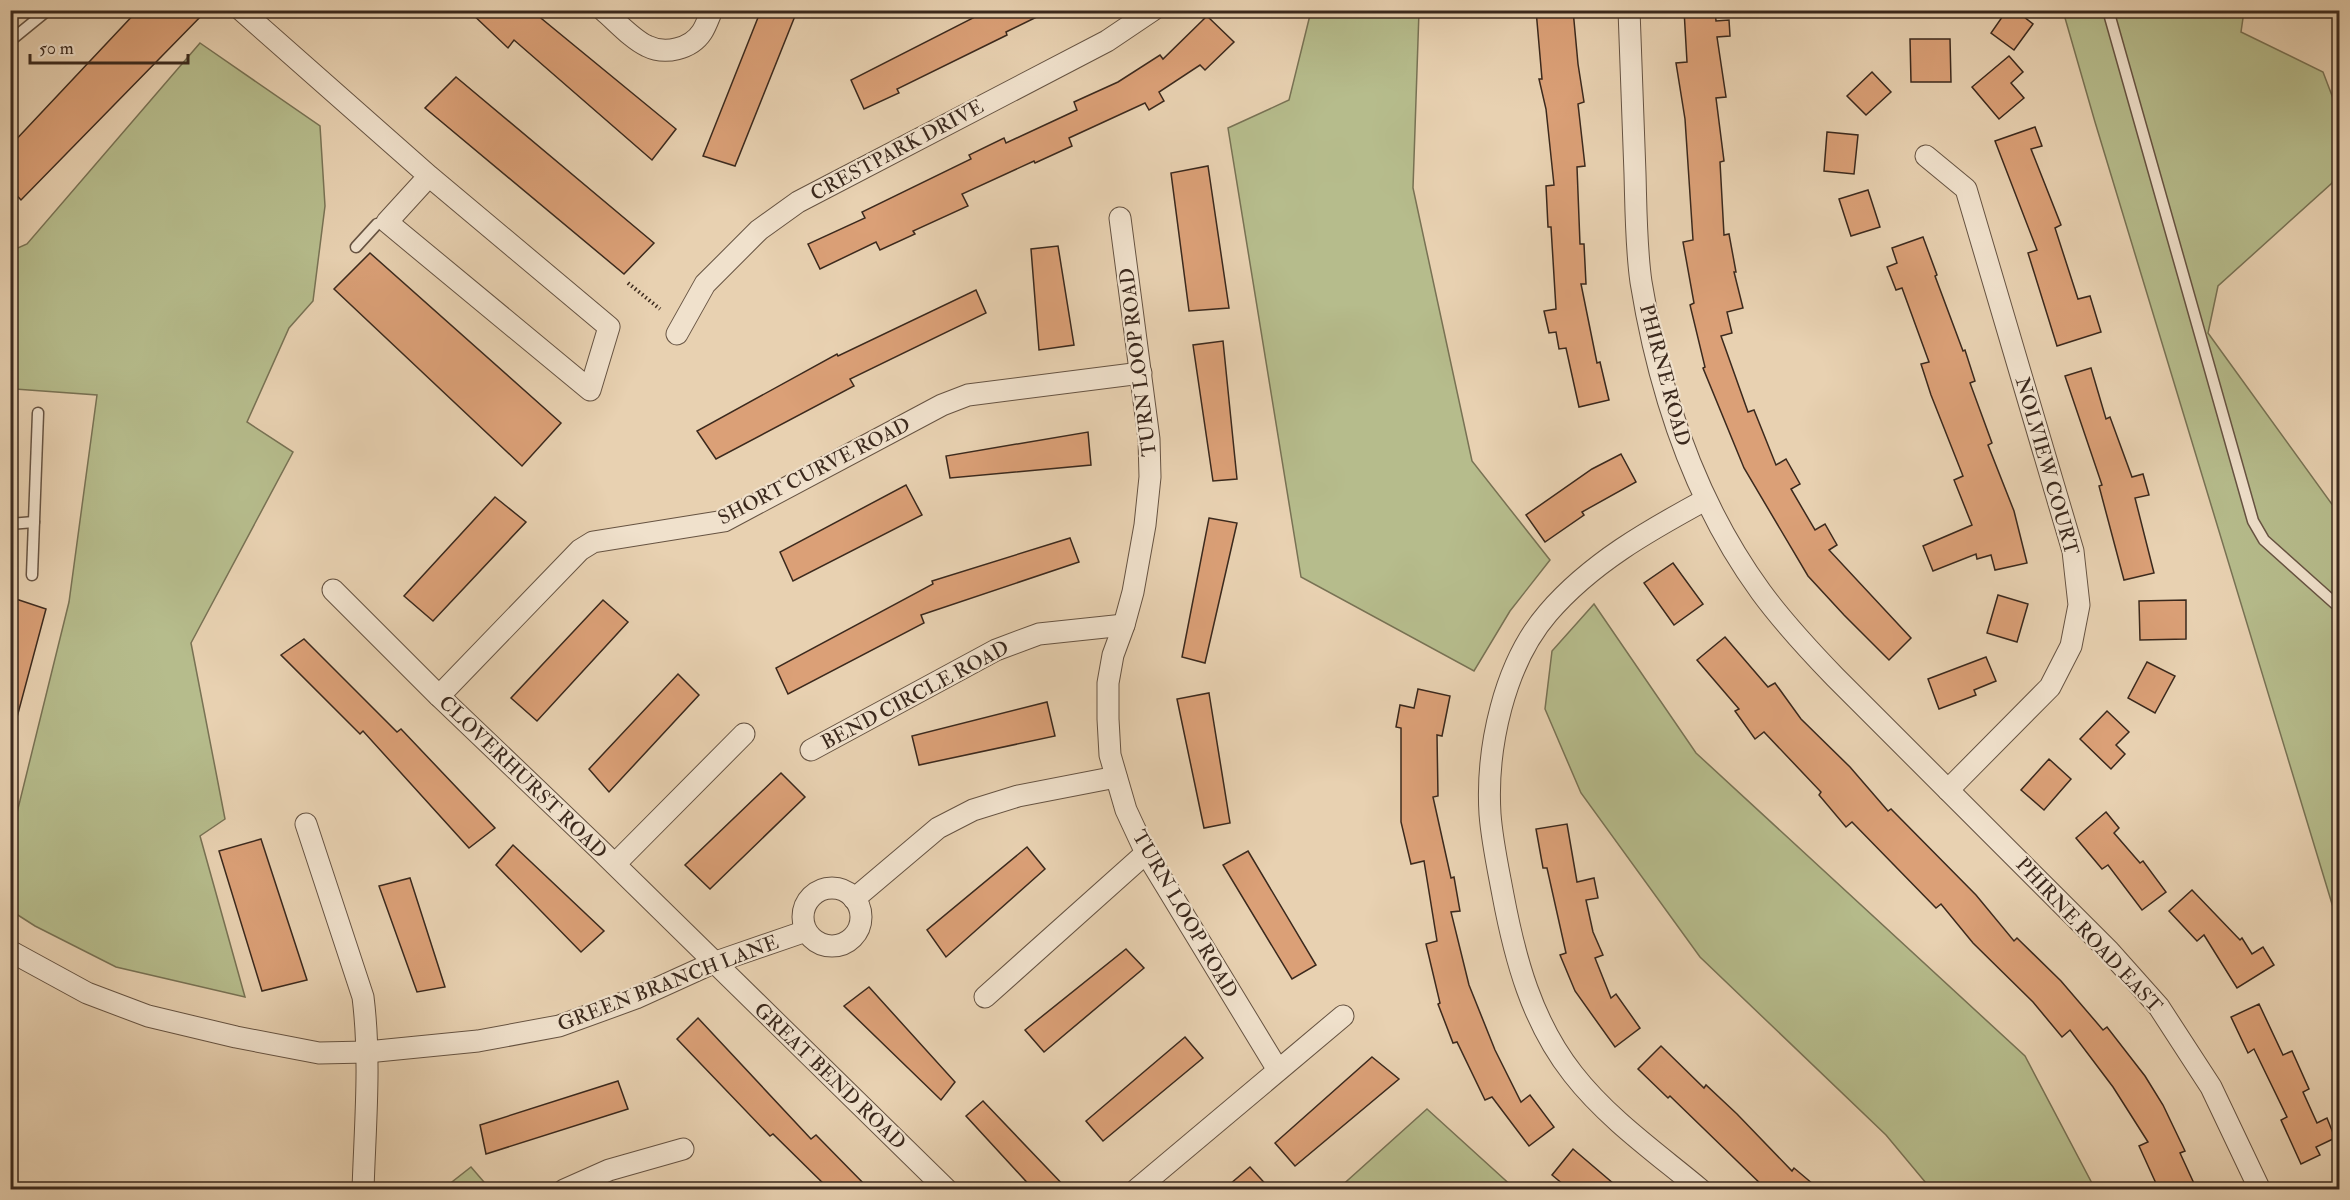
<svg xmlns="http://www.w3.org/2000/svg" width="2350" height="1200" viewBox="0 0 2350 1200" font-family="'IM FELL Double Pica',serif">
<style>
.green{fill:#b6bc8c;stroke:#787254;stroke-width:1.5}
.building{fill:#dba077;stroke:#3b291d;stroke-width:1.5}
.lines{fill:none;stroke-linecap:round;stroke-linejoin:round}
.lane-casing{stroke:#665342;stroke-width:13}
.street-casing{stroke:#665342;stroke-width:23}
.path{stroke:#3b291d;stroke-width:4;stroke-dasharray:1.5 3;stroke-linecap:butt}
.lane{stroke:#f0e1cc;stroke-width:10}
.street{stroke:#f0e1cc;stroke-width:21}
.labels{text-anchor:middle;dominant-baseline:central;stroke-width:4.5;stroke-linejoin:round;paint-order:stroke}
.street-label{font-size:20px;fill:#3b291d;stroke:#f0e1cc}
</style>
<rect width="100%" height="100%" fill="#e8d1b1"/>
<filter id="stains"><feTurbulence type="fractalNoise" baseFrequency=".00333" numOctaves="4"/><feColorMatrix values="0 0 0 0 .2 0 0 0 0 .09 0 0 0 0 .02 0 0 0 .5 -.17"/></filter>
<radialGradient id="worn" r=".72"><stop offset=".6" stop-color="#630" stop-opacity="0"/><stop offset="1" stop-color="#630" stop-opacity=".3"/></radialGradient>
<g class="green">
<polygon points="1311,11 1419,11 1413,188 1472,461 1550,560 1510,611 1474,671 1301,577 1228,128 1289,100"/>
<polygon points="2063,11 2244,11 2241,32 2323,72 2339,114 2339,162 2332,183 2218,286 2208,333 2339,514 2339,927 2095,122"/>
<polygon points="200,43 320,126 325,206 313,301 289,328 247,422 293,452 191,643 225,819 200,836 245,997 116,967 35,926 10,910 11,837 69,602 97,395 15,389 11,392 11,251 27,244"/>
<polygon points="1594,604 1696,753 2025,1056 2095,1189 1931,1189 1886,1135 1700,957 1581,793 1545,709 1552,651"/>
<polygon points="1427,1109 1515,1189 1338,1189"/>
<polygon points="471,1167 490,1189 443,1189"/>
</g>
<g class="building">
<polygon points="138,10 207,10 21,200 10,188 10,146"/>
<polygon points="468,10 531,10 676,129 652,160 514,40 508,48"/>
<polygon points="761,10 775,10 795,16 735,166 703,156"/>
<polygon points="972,10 1051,10 1006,32 1007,35 897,89 899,93 864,109 851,80 975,17"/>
<polygon points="1536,10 1573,10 1578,64 1584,102 1578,104 1585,166 1577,167 1580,244 1584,244 1586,284 1581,284 1597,363 1600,362 1609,400 1579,407 1566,348 1559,349 1556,332 1549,333 1544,311 1556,309 1551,227 1548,227 1546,186 1554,185 1546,109 1539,79 1542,79"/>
<polygon points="1684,10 1715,10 1716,21 1729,20 1730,36 1717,37 1726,97 1716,98 1724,161 1720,162 1724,235 1729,234 1736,272 1734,272 1743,308 1727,312 1732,333 1721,336 1748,412 1754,410 1776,465 1786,459 1800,484 1791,489 1815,530 1825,524 1837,545 1829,550 1911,638 1889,660 1844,615 1808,576 1744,468 1703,368 1705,367 1690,305 1694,303 1683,242 1693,240 1685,119 1676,63 1687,62"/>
<polygon points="2007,10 2015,10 2033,24 2014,50 1991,33"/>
<polygon points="1207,16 1234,42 1205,70 1200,65 1159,92 1164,101 1149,110 1145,103 1069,138 1072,146 1035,163 1034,161 962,194 968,206 913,231 915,234 880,250 876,242 820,269 808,244 865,218 862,212 971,159 969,155 1004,138 1006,143 1077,110 1074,102 1118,82 1160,55 1163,59"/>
<polygon points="1910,39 1950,39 1951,82 1911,82"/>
<polygon points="2009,56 2023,72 2011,83 2024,98 1999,119 1972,87"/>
<polygon points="1872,72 1891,92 1866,115 1847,96"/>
<polygon points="456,77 654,243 624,274 425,108"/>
<polygon points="2035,127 2042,146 2031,149 2061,225 2055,228 2078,299 2090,296 2101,332 2057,346 2028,253 2037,250 1995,141"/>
<polygon points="1827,132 1858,135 1854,174 1824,171"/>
<polygon points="1208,166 1229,308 1189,311 1171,173"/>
<polygon points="1868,190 1880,227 1851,236 1839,199"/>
<polygon points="1923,237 1937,275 1935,276 1963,351 1965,350 1975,381 1970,383 1992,443 1988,445 2014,511 2027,563 1995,570 1991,555 1977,559 1976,554 1933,571 1923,546 1972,525 1954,480 1963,476 1931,395 1921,364 1929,362 1902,288 1896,290 1887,267 1897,263 1892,248"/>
<polygon points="1058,246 1074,345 1039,350 1031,249"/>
<polygon points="370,253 561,423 522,466 334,289"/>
<polygon points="976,290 986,313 850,379 854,386 716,459 697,431 837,354 838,356"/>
<polygon points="1223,341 1237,479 1213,481 1193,345"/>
<polygon points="2091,368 2106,419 2110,417 2132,477 2143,474 2149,495 2135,498 2154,573 2124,580 2099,486 2102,485 2065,376"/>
<polygon points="1088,432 1091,465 950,478 946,456"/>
<polygon points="1621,454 1636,482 1582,512 1584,515 1545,542 1526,515 1592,469"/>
<polygon points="906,485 922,515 793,581 780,552"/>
<polygon points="495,497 526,522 433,621 404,596"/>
<polygon points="1209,518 1237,523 1205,663 1182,657"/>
<polygon points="1070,538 1079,562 921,615 924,623 788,694 776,668 933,584 932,581"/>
<polygon points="1673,563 1703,604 1674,625 1644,583"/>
<polygon points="1998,595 2028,604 2017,642 1987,633"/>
<polygon points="10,597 46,609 16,721 10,720"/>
<polygon points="603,600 628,622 537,721 511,698"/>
<polygon points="2186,600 2186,639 2140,640 2139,601"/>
<polygon points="1725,637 1768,687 1775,683 1801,719 1850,767 1888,811 1891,809 1976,895 2014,941 2017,938 2061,981 2103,1030 2107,1027 2145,1076 2163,1105 2185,1151 2180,1153 2197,1190 2159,1190 2139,1146 2148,1142 2113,1087 2070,1030 2062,1037 2033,1002 1973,943 1941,904 1936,908 1852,822 1846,827 1819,795 1821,792 1764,732 1755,739 1735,711 1739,709 1697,660"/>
<polygon points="304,639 397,732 401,729 495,828 469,848 363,731 360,734 281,655"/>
<polygon points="1986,657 1996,681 1974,690 1976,695 1939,709 1928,679"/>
<polygon points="2147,662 2175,676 2155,713 2128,698"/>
<polygon points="678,674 699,695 609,792 589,769"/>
<polygon points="1418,689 1450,696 1442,736 1437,735 1438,796 1433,797 1451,878 1454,877 1460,911 1451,912 1469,985 1495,1050 1521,1102 1530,1095 1554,1127 1529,1146 1492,1097 1485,1100 1457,1042 1453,1043 1438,1004 1440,1003 1426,944 1437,941 1424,861 1411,864 1401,822 1401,728 1396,727 1400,705 1414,708"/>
<polygon points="1209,693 1230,823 1204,828 1177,699"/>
<polygon points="1047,702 1055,736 919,765 912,736"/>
<polygon points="2107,711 2129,732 2116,745 2125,754 2111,769 2080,739"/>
<polygon points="2049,759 2071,779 2044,810 2021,790"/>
<polygon points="781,773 805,797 710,889 685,865"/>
<polygon points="2106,812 2119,828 2114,833 2140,863 2143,861 2166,892 2142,910 2108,865 2102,869 2076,838"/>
<polygon points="1567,824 1577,882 1594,878 1598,898 1586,900 1593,932 1603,955 1595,958 1611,998 1616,994 1640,1028 1615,1047 1575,991 1560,955 1566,953 1547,868 1543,868 1536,829"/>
<polygon points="261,839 307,980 262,991 219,851"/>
<polygon points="513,845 604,931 581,952 496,865"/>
<polygon points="1027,847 1045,869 946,957 927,930"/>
<polygon points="1248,851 1316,965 1292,979 1223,865"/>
<polygon points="410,878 445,987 417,992 379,886"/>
<polygon points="2192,890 2240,940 2242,938 2252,954 2263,947 2274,965 2237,988 2204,935 2197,941 2169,911"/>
<polygon points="1126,949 1144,968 1044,1052 1025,1030"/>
<polygon points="869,987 955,1082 941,1100 844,1006"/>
<polygon points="2259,1004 2283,1055 2292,1051 2309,1089 2303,1092 2317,1123 2327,1118 2335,1138 2316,1147 2320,1155 2301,1164 2281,1120 2287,1117 2254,1049 2248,1053 2231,1017"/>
<polygon points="698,1018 811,1139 816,1135 870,1190 830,1190 773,1134 770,1136 677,1039"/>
<polygon points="1185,1037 1203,1058 1103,1141 1086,1121"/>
<polygon points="1661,1046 1704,1088 1706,1085 1737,1114 1792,1171 1794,1168 1820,1190 1767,1190 1670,1096 1668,1098 1638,1069"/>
<polygon points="1372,1057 1399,1079 1295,1166 1275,1143"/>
<polygon points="618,1081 628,1109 486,1154 480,1125"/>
<polygon points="983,1101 1068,1190 1034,1190 966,1116"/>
<polygon points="1573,1149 1621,1190 1570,1190 1552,1175"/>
<polygon points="1250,1167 1271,1190 1223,1190"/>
</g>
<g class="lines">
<g class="lane-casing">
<g id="lane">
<polyline points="2108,10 2253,521 2264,540 2340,608"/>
<polyline points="10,41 48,10"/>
<polyline points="356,247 377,224 387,222"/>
<polyline points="10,524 34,522"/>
<polyline points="32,575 38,413"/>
</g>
</g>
<g class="street-casing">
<g id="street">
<polyline points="241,10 429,176 609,327 590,390 387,222 429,176"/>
<path d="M603,10C617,22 632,39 647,46C665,55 691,49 702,32C706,26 709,17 712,10"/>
<path d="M1629,10C1631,65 1633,119 1635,174C1636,209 1636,247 1641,282C1659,393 1694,500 1761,592C1783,622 1809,650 1835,677L2109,951L2159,1007L2211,1087L2260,1190"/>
<polyline points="1926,156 1966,189 2073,551 2079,605 2071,646 2050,687 1948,790"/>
<polyline points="1120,218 1149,439 1150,477 1145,525 1133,592 1124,625 1113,655 1108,683 1108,719 1110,755 1126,810 1146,853 1278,1070"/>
<polyline points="677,334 705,284 759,230 798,202 1107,41 1153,10"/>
<polyline points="333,590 439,696 598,848 947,1190"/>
<polyline points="439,696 580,550 593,542 724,521 942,405 968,395 1141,373"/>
<polyline points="811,750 996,650 1039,634 1124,625"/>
<path d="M306,824L363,997C371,1061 365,1126 363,1190"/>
<polyline points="615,864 744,734"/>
<circle cx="832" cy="917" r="29"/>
<polyline points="854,899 938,828 973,810 1018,796 1116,777"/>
<polyline points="10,951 87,993 148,1016 236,1037 319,1053 367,1052 478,1041 559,1026 636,998 713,963 806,931"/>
<polyline points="985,997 1146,853"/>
<polyline points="564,1190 609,1170 683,1149"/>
<polyline points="1136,1190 1343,1016"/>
<path d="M1701,1190C1658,1154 1608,1119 1573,1074C1532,1022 1515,959 1503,895C1498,868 1492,841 1490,814C1486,748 1504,664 1548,613C1591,563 1648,531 1705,500"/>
</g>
</g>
<polyline class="path" points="628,283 660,309"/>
<use href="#lane" class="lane"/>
<use href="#street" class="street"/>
</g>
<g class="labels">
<g class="street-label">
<text transform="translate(897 150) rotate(-28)">CRESTPARK DRIVE</text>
<text transform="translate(1138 362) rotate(-97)">TURN LOOP ROAD</text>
<text transform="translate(1665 375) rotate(75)">PHIRNE ROAD</text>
<text transform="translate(2047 466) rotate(74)">NOLVIEW COURT</text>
<text transform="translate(814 471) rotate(-27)">SHORT CURVE ROAD</text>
<text transform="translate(915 695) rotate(-28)">BEND CIRCLE ROAD</text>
<text transform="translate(523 777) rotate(44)">CLOVERHURST ROAD</text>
<text transform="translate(1185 914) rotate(60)">TURN LOOP ROAD</text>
<text transform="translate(2089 935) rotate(47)">PHIRNE ROAD EAST</text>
<text transform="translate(668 983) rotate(-21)">GREEN BRANCH LANE</text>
<text transform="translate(830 1076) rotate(44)">GREAT BEND ROAD</text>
</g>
</g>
<rect width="2350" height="1200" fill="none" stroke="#e8d1b1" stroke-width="36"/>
<rect x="12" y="12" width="2326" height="1176" fill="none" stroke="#3b291d" stroke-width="3"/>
<rect x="18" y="18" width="2314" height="1164" fill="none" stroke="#3b291d" stroke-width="1.5"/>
<path d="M30 54v9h158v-9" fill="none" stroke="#3b291d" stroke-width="3"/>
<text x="39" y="54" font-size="18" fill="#3b291d" stroke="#f0e1cc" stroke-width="4.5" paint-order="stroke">50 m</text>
<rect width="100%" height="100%" filter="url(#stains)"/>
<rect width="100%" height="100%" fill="url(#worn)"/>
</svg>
